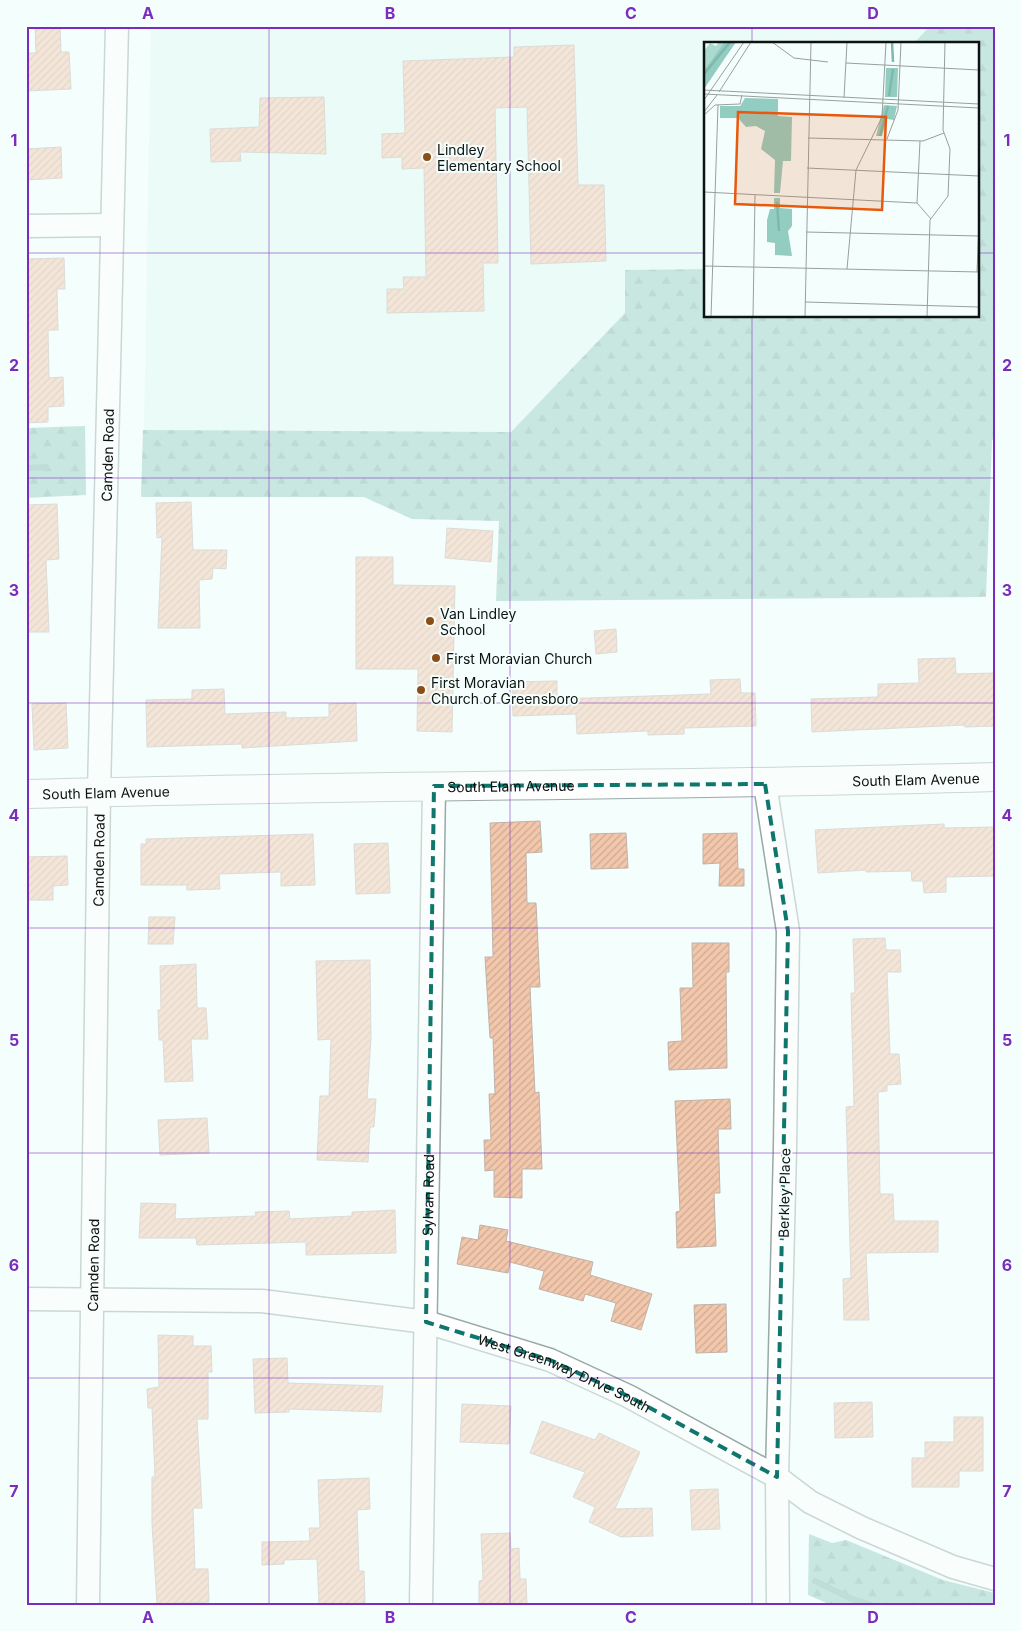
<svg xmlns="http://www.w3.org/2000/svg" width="1021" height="1631" viewBox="0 0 1021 1631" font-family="Inter,sans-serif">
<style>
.built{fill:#def9f3}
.forest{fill:url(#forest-firs)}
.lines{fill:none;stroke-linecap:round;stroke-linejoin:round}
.stream{stroke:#7fb8ac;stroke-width:6}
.building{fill:url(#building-hatch);stroke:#bfb2aa}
.minor-casing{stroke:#99a9a5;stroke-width:25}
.tertiary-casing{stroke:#99a9a5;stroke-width:30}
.minor{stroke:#fff;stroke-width:22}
.tertiary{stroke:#fff;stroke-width:28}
.marked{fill:none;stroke:#0f766e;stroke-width:4;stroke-dasharray:10 6;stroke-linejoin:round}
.grid{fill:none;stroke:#7b2cbf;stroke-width:1;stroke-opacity:0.55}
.poi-dot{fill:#8d4d16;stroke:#f4fefc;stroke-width:2}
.labels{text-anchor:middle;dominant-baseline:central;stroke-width:4;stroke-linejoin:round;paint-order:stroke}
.poi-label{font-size:14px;fill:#0d1311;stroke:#f4fefc;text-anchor:start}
.street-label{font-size:14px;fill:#0d1311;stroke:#f4fefc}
.inset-river{fill:none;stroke:#7fb8ac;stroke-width:2.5}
.inset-road{fill:none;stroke:#98a09e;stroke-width:1}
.view{fill:#e8590c;fill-opacity:0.15;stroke:#e8590c;stroke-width:2.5}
.inset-edge{fill:none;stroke:#0d1311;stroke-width:2.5}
.neatline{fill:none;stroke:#7b2cbf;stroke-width:2}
.grid-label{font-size:16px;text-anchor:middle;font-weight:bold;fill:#7b2cbf}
</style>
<defs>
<pattern id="forest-firs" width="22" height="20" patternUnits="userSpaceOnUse" patternTransform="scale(1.25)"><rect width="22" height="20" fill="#93cdc1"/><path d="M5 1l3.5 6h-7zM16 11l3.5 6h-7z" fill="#7eafa5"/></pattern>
<pattern id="building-hatch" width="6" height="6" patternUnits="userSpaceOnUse" patternTransform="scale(1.25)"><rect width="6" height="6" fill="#f2c7ab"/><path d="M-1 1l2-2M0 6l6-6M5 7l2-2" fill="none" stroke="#ceaa92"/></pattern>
</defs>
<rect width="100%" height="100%" fill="#f4fefc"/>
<polygon class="built" points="151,26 930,26 913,44 705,44 705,269 625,270 625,313 511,432 144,430"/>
<g class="forest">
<polygon points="930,26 995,26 995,439 992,440 986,597 496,601 499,521 412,519 364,497 141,497 143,430 511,432 625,313 625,270 705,269 705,316 977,316 977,44 913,44"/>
<polygon points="85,426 86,495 26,498 26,428"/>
<polygon points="809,1534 832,1543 846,1540 943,1580 995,1593 995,1605 831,1605 808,1595"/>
</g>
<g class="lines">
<g class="stream">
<polyline points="26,468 46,467"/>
<polyline points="815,1581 852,1599 872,1605"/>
</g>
</g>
<g class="building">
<polygon points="35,26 60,26 61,52 69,52 71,89 26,91 26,53 36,53"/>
<polygon points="574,45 578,185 604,185 606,261 531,264 527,107 495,108 498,263 483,263 484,311 387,313 387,289 404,289 403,277 426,277 424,168 402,169 402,157 382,158 382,134 405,133 403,61 514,57 514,47"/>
<polygon points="324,97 326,154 240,152 241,161 211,162 210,129 259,127 260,98"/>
<polygon points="61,147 62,178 26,180 26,149"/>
<polygon points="64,258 65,289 57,289 58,330 48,330 49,378 63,377 64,406 48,407 48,422 26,423 26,259"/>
<polygon points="191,502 193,550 227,550 226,569 213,568 212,579 199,580 200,628 158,628 162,537 157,538 156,503"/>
<polygon points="57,504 59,559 46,560 49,632 26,632 26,505"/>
<polygon points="447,528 493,531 491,562 445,558"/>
<polygon points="356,557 393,557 393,585 455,586 452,732 417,731 418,669 356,669"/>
<polygon points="616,629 617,652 596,654 594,631"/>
<polygon points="955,658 956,674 995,673 995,726 965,727 965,725 812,732 811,699 878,697 878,684 919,683 918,659"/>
<polygon points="740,679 741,693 755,693 756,726 684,728 684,734 648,735 648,731 577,734 576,714 513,716 512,682 557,681 557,699 711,694 710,680"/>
<polygon points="224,689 225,714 286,712 286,718 329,717 329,704 356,703 357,741 242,748 242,744 147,747 146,700 192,699 192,690"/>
<polygon points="66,703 68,748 34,750 32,704"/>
<polygon points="540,821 542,852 526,853 527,903 536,903 540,987 530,987 535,1093 539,1092 542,1169 522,1169 522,1198 494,1197 494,1170 485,1171 484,1140 491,1140 489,1094 495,1094 493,1038 490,1038 485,957 493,957 490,823"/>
<polygon points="944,824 944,828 995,827 995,876 946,877 946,892 924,893 923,881 912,881 911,871 866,872 866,870 818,873 815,830"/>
<polygon points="626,833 628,868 591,869 590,834"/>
<polygon points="737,833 738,869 744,869 744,886 719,886 720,863 703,864 703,834"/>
<polygon points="313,834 315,885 281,886 281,872 219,874 220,889 187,890 187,885 141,885 141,844 146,844 146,839"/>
<polygon points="388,843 390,893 356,894 354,844"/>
<polygon points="67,856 68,885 53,886 53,900 26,900 26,857"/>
<polygon points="149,917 175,917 173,944 148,944"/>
<polygon points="885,938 886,950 900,950 901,972 887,972 890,1054 899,1054 901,1084 887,1085 887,1091 878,1092 880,1194 893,1194 894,1221 938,1221 938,1252 866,1253 869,1320 844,1320 843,1279 851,1278 846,1107 854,1106 851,993 855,993 853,939"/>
<polygon points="692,943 729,943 729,972 726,972 727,1068 669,1070 668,1042 682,1041 680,988 693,988"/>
<polygon points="370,960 371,1038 367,1099 376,1099 374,1127 370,1127 368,1162 317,1160 320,1096 329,1096 331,1039 318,1040 316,961"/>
<polygon points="196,964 197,1008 206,1008 208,1039 191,1039 193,1081 165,1082 163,1040 159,1040 158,1010 161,1010 160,966"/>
<polygon points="730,1099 731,1129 718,1129 720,1193 714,1193 716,1246 677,1248 676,1212 680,1211 675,1101"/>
<polygon points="207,1118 209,1153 160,1155 158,1120"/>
<polygon points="141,1203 176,1204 175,1219 256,1216 255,1212 289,1211 290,1219 352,1216 352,1212 395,1210 396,1253 306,1255 306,1242 197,1245 196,1238 139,1238"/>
<polygon points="480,1225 508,1230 506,1241 593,1262 590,1275 652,1294 641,1330 611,1321 616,1303 585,1294 583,1301 539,1289 544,1271 510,1262 508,1273 457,1264 462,1237 478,1240"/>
<polygon points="726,1304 727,1352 696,1353 694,1305"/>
<polygon points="158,1335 193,1336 193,1346 211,1346 212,1372 208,1372 208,1419 197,1419 202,1508 193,1508 195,1569 208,1569 209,1602 157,1604 152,1524 152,1477 155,1477 152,1408 148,1408 147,1389 159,1387"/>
<polygon points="287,1358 288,1383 383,1386 381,1412 289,1409 289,1412 255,1413 253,1359"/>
<polygon points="872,1402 873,1437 835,1438 834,1403"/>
<polygon points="462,1404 511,1406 509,1444 460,1442"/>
<polygon points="954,1417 983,1417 983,1471 959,1471 959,1487 912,1487 912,1458 925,1458 925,1442 954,1442"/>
<polygon points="542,1421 595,1440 599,1433 640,1452 615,1509 652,1508 653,1536 621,1537 589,1522 595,1507 573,1497 585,1472 530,1453"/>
<polygon points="369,1478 370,1509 357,1510 359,1571 364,1571 365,1603 319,1605 317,1559 284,1560 284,1564 262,1565 262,1542 310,1541 309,1528 320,1528 318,1480"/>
<polygon points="718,1489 720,1529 692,1530 690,1490"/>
<polygon points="510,1533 511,1549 519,1548 520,1579 526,1579 527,1605 479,1605 479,1581 483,1580 481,1534"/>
</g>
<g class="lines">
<g class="minor-casing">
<g id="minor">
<polyline points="26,226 112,225"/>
<polyline points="765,784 788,931 785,1148 777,1476 778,1605"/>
<path id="s1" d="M26,1299L262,1301L426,1322L550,1360L628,1396L777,1477L810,1502L862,1528L953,1567L995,1579"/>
<path id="s2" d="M88,1605L99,792L117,26"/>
<path id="s3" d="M421,1605L434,786"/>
</g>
</g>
<g class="tertiary-casing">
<g id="tertiary">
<path id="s4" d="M26,794C349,785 672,786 995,777"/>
</g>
</g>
<use href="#minor" class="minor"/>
<use href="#tertiary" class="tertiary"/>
</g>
<path d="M0 0H1021V1631H0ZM765,784L788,931L777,1477L628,1396L550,1360L426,1322L434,786Z" fill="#f4fefc" fill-opacity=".55" fill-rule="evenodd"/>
<path class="marked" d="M765,784L788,931L777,1477L628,1396L550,1360L426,1322L434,786Z"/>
<path class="grid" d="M269,26V1605M510,26V1605M752,26V44M26,253H705M977,253H995M752,316V1605M26,478H995M26,703H995M26,928H995M26,1153H995M26,1378H995"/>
<g class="poi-dot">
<circle cx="427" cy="157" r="5"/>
<circle cx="430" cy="621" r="5"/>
<circle cx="436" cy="658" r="5"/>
<circle cx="421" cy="690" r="5"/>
</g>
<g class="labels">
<g class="poi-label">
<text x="437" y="149">Lindley<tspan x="437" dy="16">Elementary School</tspan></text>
<text x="440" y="613">Van Lindley<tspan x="440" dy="16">School</tspan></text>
<text x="446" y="658">First Moravian Church</text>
<text x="431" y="682">First Moravian<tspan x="431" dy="16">Church of Greensboro</tspan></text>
</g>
<g class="street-label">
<text stroke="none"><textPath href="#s2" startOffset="1150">Camden Road</textPath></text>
<text stroke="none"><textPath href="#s4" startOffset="890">South Elam Avenue</textPath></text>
<text stroke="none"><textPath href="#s4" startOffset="485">South Elam Avenue</textPath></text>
<text stroke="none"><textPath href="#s4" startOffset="80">South Elam Avenue</textPath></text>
<text stroke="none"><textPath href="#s2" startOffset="745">Camden Road</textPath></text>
<text transform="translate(784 1193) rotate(-89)">Berkley Place</text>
<text stroke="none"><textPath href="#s3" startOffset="410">Sylvan Road</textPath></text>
<text stroke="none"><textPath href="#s2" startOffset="340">Camden Road</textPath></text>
<text stroke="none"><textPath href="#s1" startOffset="549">West Greenway Drive South</textPath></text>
</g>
</g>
<g transform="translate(704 42)">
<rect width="275" height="275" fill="#f4fefc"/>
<path d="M15,0H20L0,28V9L6,1L12,4Z" fill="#abdbd0"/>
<path d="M20,0H32L0,47V28ZM182,26H194L193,55H181ZM41,56L74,57V74L88,75L87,119H79L76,151H70L71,118L57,107L61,89L52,84L42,85L34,76H16V64H36ZM180,63L193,64L191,73L190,78L183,77L178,94H172ZM70,156H76V166L88,167V184L84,189L88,214L71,213V201L63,200V178L66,167H70Z" fill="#93cdc1"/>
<path class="inset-river" d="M188,0L189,20M0,32L26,0M185,54L189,27M176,94L184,64M73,160L75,189"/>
<path class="inset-road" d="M68,0L90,16L124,20M142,21L275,28M0,48L275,62M15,50L47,0M0,52L275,66M140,56L143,0M0,58L40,0M0,70L13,53M0,73L11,63L36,62L38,53M104,96L219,99L240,91M183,97L194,68L197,0M216,99L213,161L227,177M103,126L275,134M0,150L213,161M102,190L275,194M0,224L275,230M143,227L152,128L178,75L182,0M273,230L275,182M101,260L275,265M7,275L14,63M49,275L51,153M101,275L107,0M223,275L226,178L244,154L246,107L239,88L241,0"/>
<path class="view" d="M34,70L182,75L178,168L31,162Z"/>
<rect width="275" height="275" class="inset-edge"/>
</g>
<rect width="1021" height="1631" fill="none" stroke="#f4fefc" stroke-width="55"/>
<rect x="28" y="28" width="966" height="1576" class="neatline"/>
<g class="grid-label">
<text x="148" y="19">A</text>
<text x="390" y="19">B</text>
<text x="631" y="19">C</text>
<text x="873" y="19">D</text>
<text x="14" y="146">1</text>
<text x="1007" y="146">1</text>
<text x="14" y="371">2</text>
<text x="1007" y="371">2</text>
<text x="14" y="596">3</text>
<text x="1007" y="596">3</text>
<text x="14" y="821">4</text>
<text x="1007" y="821">4</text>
<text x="14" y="1046">5</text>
<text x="1007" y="1046">5</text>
<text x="14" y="1271">6</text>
<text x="1007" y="1271">6</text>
<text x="14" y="1497">7</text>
<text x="1007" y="1497">7</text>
<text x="148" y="1623">A</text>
<text x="390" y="1623">B</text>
<text x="631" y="1623">C</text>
<text x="873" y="1623">D</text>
</g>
</svg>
